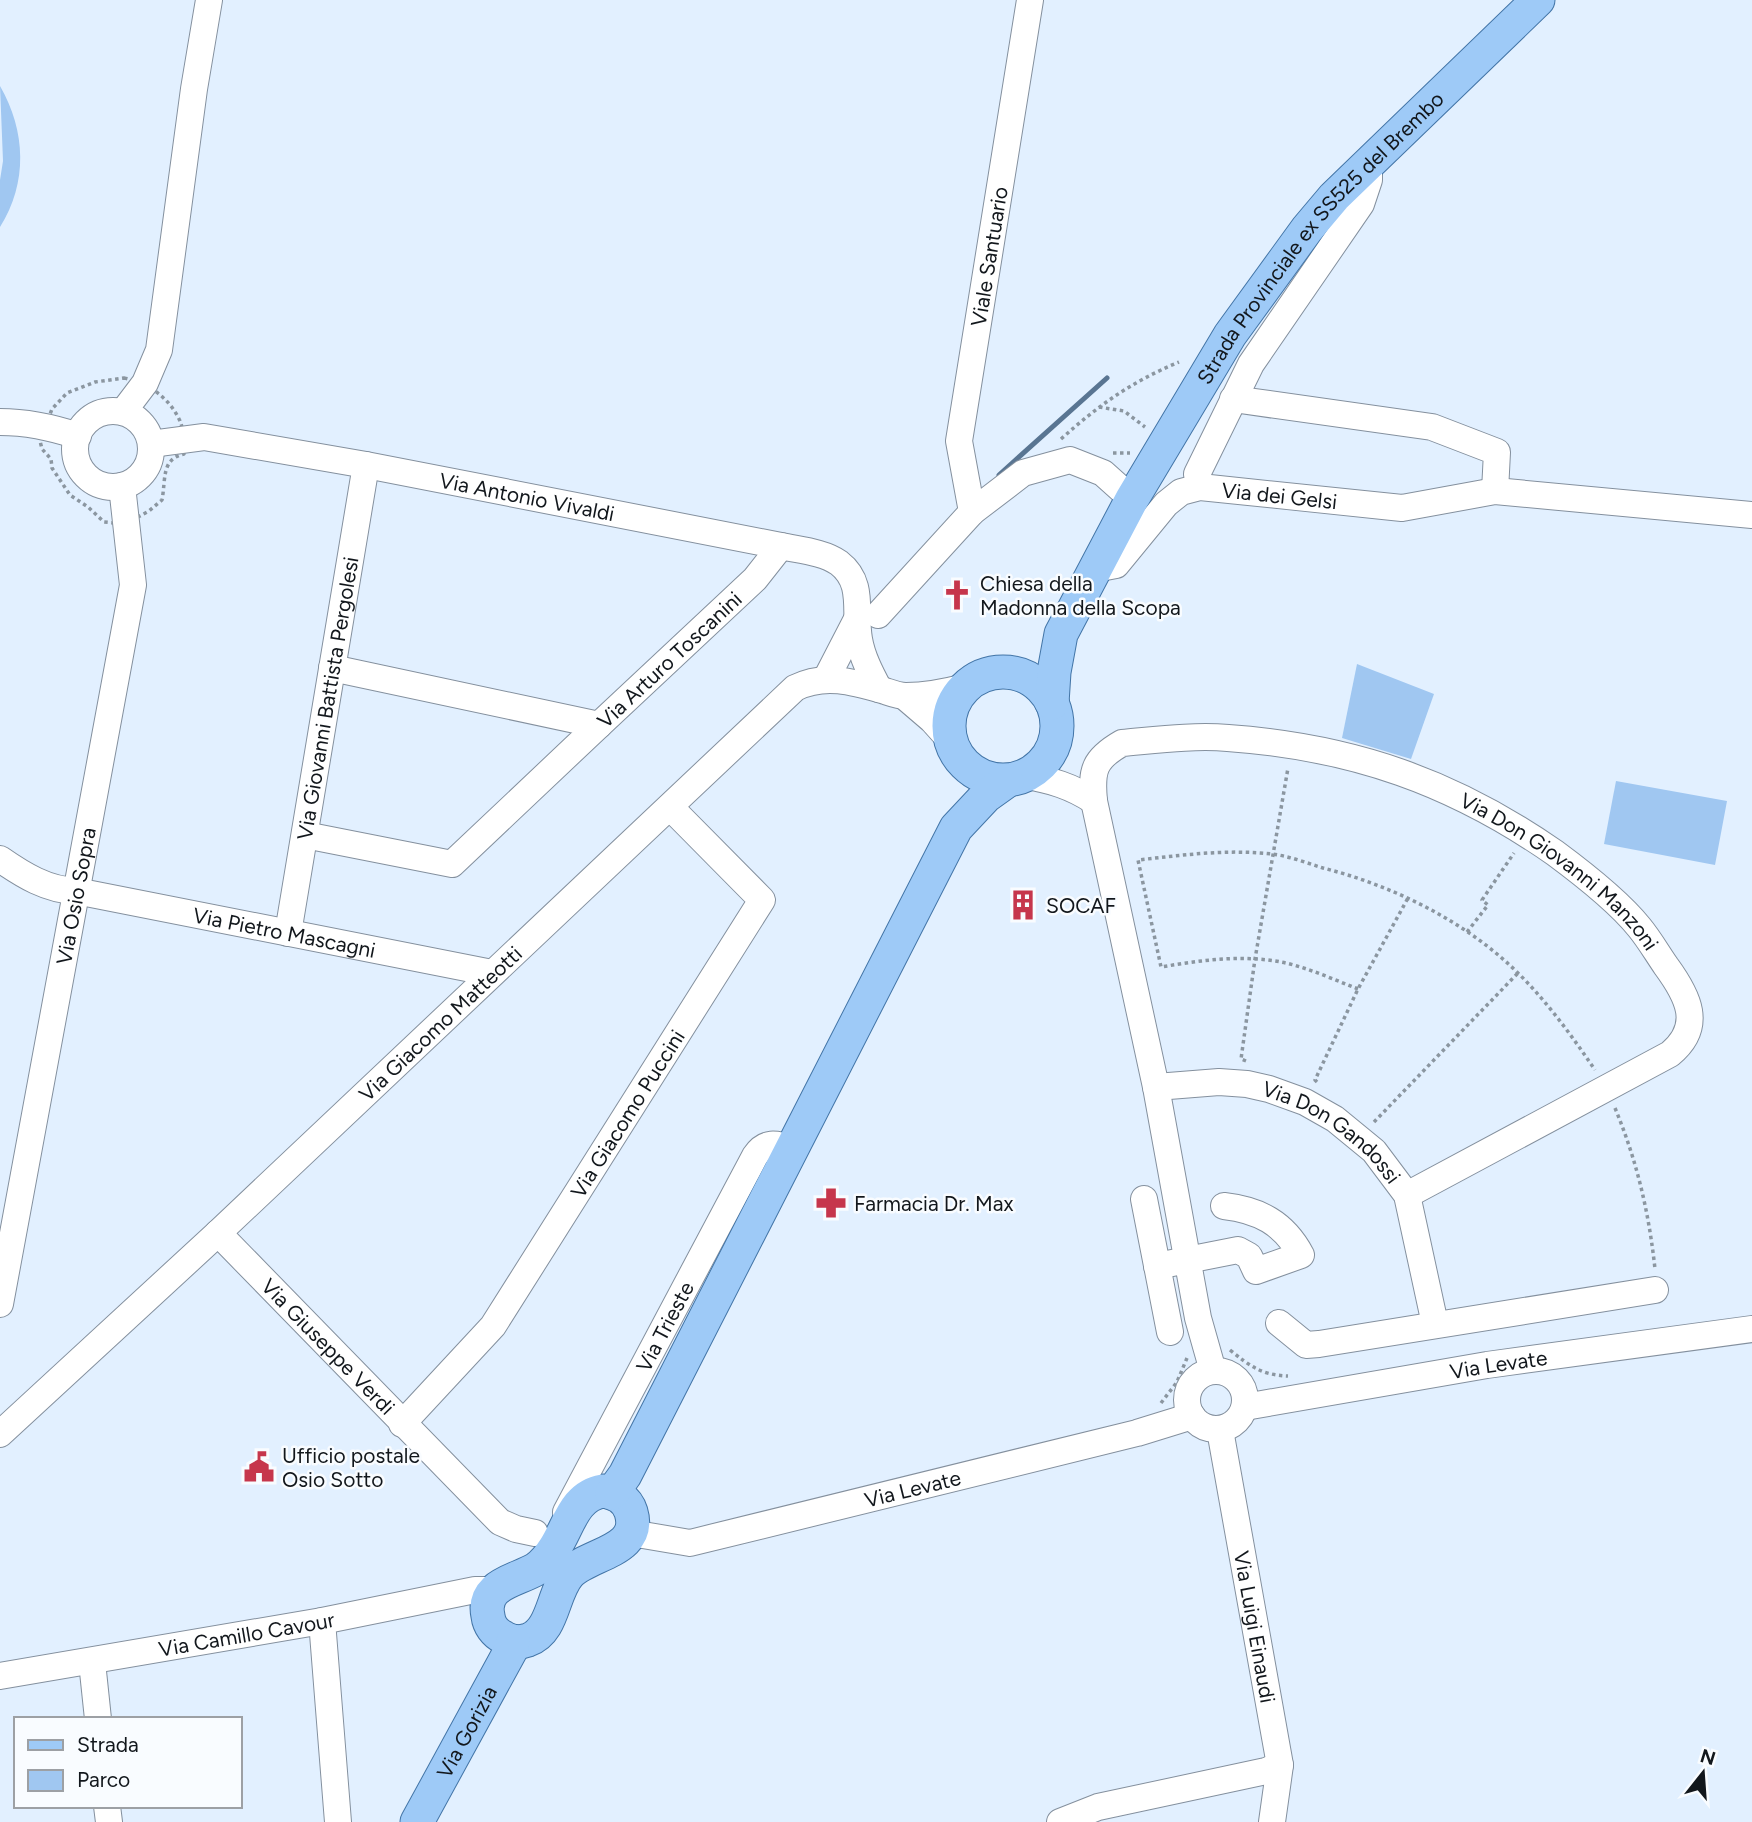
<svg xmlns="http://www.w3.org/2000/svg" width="1752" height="1822" viewBox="0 0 1752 1822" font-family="Figtree,sans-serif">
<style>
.green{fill:#a0c7f1}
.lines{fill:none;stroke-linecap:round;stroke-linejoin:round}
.stream{stroke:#597592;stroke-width:5}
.minor-casing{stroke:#84909e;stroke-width:28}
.major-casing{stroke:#4375a7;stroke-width:35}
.path{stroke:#8b96a0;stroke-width:3.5;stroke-dasharray:3.5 3.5;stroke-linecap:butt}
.minor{stroke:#fff;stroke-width:26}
.major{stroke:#9ecaf7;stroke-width:33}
.labels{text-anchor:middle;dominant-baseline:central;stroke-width:5;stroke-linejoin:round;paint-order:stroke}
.street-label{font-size:21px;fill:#12171c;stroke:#f9fcff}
.poi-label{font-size:21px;fill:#12171c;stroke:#f9fcff;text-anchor:start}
</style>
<rect width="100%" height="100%" fill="#e2f0ff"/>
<g class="green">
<path d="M0,86C26,131 28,183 0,227V180L3,161Z"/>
<polygon points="1357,664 1434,694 1411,759 1342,738"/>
<polygon points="1616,781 1727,801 1715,865 1604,844"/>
</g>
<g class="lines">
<polyline class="stream" points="999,475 1107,378"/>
<g class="minor-casing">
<g id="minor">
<polyline points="1233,399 1432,427 1497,452 1495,491"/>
<circle cx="113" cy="449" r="38"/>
<polyline points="123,412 145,383 159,350 194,89 209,0"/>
<path d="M0,422C28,422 51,427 78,436"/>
<path id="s1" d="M151,444L204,437L366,465L781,546C799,550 824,552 839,563C865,583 854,612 859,639C862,657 871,674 879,689"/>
<polyline points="1200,487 1197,474 1251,364 1361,204 1369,180 1369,161"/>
<path id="s2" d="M972,512L959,441L1030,0"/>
<path id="s3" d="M1095,569L1116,565L1166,504L1181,492L1200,487L1402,508L1495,491L1752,515"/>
<polyline points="878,615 972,512 1023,473 1070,460 1103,473 1132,499"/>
<path id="s4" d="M332,668L599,725L755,579L781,546"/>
<polyline points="826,679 857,619"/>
<polyline points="904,696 932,720 950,740"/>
<path d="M1025,776C1051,780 1071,786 1094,801"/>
<polyline points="305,835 452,864 599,725"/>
<path id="s5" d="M0,859C23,875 47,890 76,891L492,973"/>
<path id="s6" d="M288,933L366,465"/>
<path id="s7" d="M1156,1087L1219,1082L1247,1084L1269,1089L1305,1102L1335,1119L1374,1151L1407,1195L1435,1324"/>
<polyline points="1144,1199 1170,1332"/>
<path id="s8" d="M218,1233L500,1522L516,1529L535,1533"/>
<path d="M1157,1266L1238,1250L1249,1256L1256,1271L1301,1255C1284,1223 1259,1210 1224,1206"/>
<path id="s9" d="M0,1304L133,585L122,486"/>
<polyline points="1279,1323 1306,1345 1319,1344 1655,1290"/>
<circle cx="1216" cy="1400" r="29"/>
<path id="s10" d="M1213,1371L1198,1318L1156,1087L1094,801C1091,770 1094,759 1122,743C1156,740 1194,735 1228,738C1353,747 1453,782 1555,853C1582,873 1618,901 1639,927C1649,939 1657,953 1666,966C1688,996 1704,1026 1670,1054L1407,1195"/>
<path id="s11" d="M1245,1407L1487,1365L1752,1329"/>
<path id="s12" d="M402,1424L493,1326L762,900L670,807"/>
<path id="s13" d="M1220,1430L1280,1765L1272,1822"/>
<path id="s14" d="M0,1434L218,1233L795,688C825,673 854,682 885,691C891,693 899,696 906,696C925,696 946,692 965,687"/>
<path id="s15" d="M566,1512L755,1156C765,1141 776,1143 792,1149"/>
<path id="s16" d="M631,1533L690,1543L1137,1433L1192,1416"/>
<polyline points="322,1621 338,1822"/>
<polyline points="92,1662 98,1719"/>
<path id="s17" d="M0,1676L322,1621L475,1590H494"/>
<polyline points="107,1806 109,1822"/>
<polyline points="1060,1822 1098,1807 1266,1771 1280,1765"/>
</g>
</g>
<g class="major-casing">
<g id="major">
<circle cx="1003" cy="726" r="54"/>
<path id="s18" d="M1052,703L1054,672L1061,634L1132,499L1230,335L1307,229L1334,197L1538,0"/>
<path d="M603,1491C616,1493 627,1499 631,1512C643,1552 588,1553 569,1574C552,1593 554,1631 528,1640C520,1643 510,1642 503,1637C495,1633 489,1625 488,1616C481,1584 516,1581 536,1569C543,1564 549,1557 554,1549C569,1527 573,1496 603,1491Z"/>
<polyline points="612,1493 625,1475 956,828 986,796 1007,781"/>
<path id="s19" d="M417,1822L512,1648L513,1641"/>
</g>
</g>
<g class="path">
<path d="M124,378C148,383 169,397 180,421C184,430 183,444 184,454C161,459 166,479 162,500L149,511L125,524L104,522L88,507L70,495L52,468L51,459L42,449L40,441L52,409L67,393L95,382Z"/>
<polyline points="1099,407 1124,411 1145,427"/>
<path d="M1061,439C1099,405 1131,382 1179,362"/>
<polyline points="1113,453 1130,453"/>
<polyline points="1467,932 1488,905 1482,900 1514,853"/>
<path d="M1358,989C1335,980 1311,969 1286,963C1245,954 1202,960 1161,967L1138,860C1183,855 1227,849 1272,854C1289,856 1307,863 1323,868C1394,886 1467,922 1519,974C1548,1003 1572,1036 1595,1070"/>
<polyline points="1246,1061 1241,1059 1255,959 1288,768"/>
<polyline points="1317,1082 1315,1080 1358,989 1408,898"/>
<path d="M1615,1108C1637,1161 1649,1213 1655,1269"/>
<polyline points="1374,1122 1518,973"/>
<path d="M1230,1350C1250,1366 1261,1375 1288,1376"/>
<polyline points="1161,1403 1177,1382 1187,1358"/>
</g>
<use href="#minor" class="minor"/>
<use href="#major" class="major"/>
</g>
<defs>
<g id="church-bare" transform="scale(2.415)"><path d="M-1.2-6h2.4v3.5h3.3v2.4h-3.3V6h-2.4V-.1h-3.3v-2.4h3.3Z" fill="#c6364c" stroke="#f9fcff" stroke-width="2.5" paint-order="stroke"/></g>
<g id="building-bare" transform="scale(2.415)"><path d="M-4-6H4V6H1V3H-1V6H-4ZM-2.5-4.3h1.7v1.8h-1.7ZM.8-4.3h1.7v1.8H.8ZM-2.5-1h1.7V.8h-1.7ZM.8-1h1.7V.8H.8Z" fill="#c6364c" stroke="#f9fcff" stroke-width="2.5" paint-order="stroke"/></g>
<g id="pharmacy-bare" transform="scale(2.415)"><path d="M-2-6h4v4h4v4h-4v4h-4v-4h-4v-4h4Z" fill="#c6364c" stroke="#f9fcff" stroke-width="2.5" paint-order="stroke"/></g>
<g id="civic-bare" transform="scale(2.415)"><path d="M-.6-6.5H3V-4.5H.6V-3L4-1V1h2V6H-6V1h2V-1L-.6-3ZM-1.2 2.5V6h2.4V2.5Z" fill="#c6364c" stroke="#f9fcff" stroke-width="2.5" paint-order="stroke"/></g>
</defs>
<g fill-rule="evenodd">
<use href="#church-bare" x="957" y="595"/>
<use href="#building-bare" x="1023" y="905"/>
<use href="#pharmacy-bare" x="831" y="1203"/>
<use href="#civic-bare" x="259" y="1467"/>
</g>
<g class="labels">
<g class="street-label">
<text stroke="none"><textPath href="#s18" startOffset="546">Strada Provinciale ex SS525 del Brembo</textPath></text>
<text stroke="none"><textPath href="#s2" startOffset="259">Viale Santuario</textPath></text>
<text stroke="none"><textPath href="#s3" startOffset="219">Via dei Gelsi</textPath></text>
<text stroke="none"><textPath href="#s1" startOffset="382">Via Antonio Vivaldi</textPath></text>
<text stroke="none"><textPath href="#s4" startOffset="369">Via Arturo Toscanini</textPath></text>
<text stroke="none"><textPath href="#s6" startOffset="238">Via Giovanni Battista Pergolesi</textPath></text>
<text stroke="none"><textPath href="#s10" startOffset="1125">Via Don Giovanni Manzoni</textPath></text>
<text stroke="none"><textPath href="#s9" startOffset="415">Via Osio Sopra</textPath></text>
<text stroke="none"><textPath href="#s5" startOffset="296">Via Pietro Mascagni</textPath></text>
<text stroke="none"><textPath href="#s14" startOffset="602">Via Giacomo Matteotti</textPath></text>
<text stroke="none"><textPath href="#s12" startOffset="385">Via Giacomo Puccini</textPath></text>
<text stroke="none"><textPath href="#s7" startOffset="191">Via Don Gandossi</textPath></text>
<text stroke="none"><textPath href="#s15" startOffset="210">Via Trieste</textPath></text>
<text stroke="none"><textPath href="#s8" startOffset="158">Via Giuseppe Verdi</textPath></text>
<text stroke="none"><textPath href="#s11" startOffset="257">Via Levate</textPath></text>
<text stroke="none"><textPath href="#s16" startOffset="289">Via Levate</textPath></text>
<text stroke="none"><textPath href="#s13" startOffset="200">Via Luigi Einaudi</textPath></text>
<text stroke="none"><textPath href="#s17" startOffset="250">Via Camillo Cavour</textPath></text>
<text stroke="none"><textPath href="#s19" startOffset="103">Via Gorizia</textPath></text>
</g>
<g class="poi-label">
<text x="980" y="583">Chiesa della<tspan x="980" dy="24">Madonna della Scopa</tspan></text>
<text x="1046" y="905">SOCAF</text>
<text x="854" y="1203">Farmacia Dr. Max</text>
<text x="282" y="1455">Ufficio postale<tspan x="282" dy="24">Osio Sotto</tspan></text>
</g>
</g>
<rect x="14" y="1717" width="228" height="91" fill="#f9fcff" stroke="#9da0a4" stroke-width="2"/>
<rect x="28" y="1740" width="35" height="10" fill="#9ecaf7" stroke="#9da0a4" stroke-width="2"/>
<text x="77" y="1752" font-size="21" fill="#12171c">Strada</text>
<rect x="28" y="1770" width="35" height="21" fill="#a0c7f1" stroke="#9da0a4" stroke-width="2"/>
<text x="77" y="1787" font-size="21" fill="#12171c">Parco</text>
<g transform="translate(1703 1773) rotate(17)" stroke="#f9fcff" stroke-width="5" paint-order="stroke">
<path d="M0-5L12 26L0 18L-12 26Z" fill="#12171c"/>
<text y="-10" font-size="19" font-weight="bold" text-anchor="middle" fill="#12171c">N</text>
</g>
</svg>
